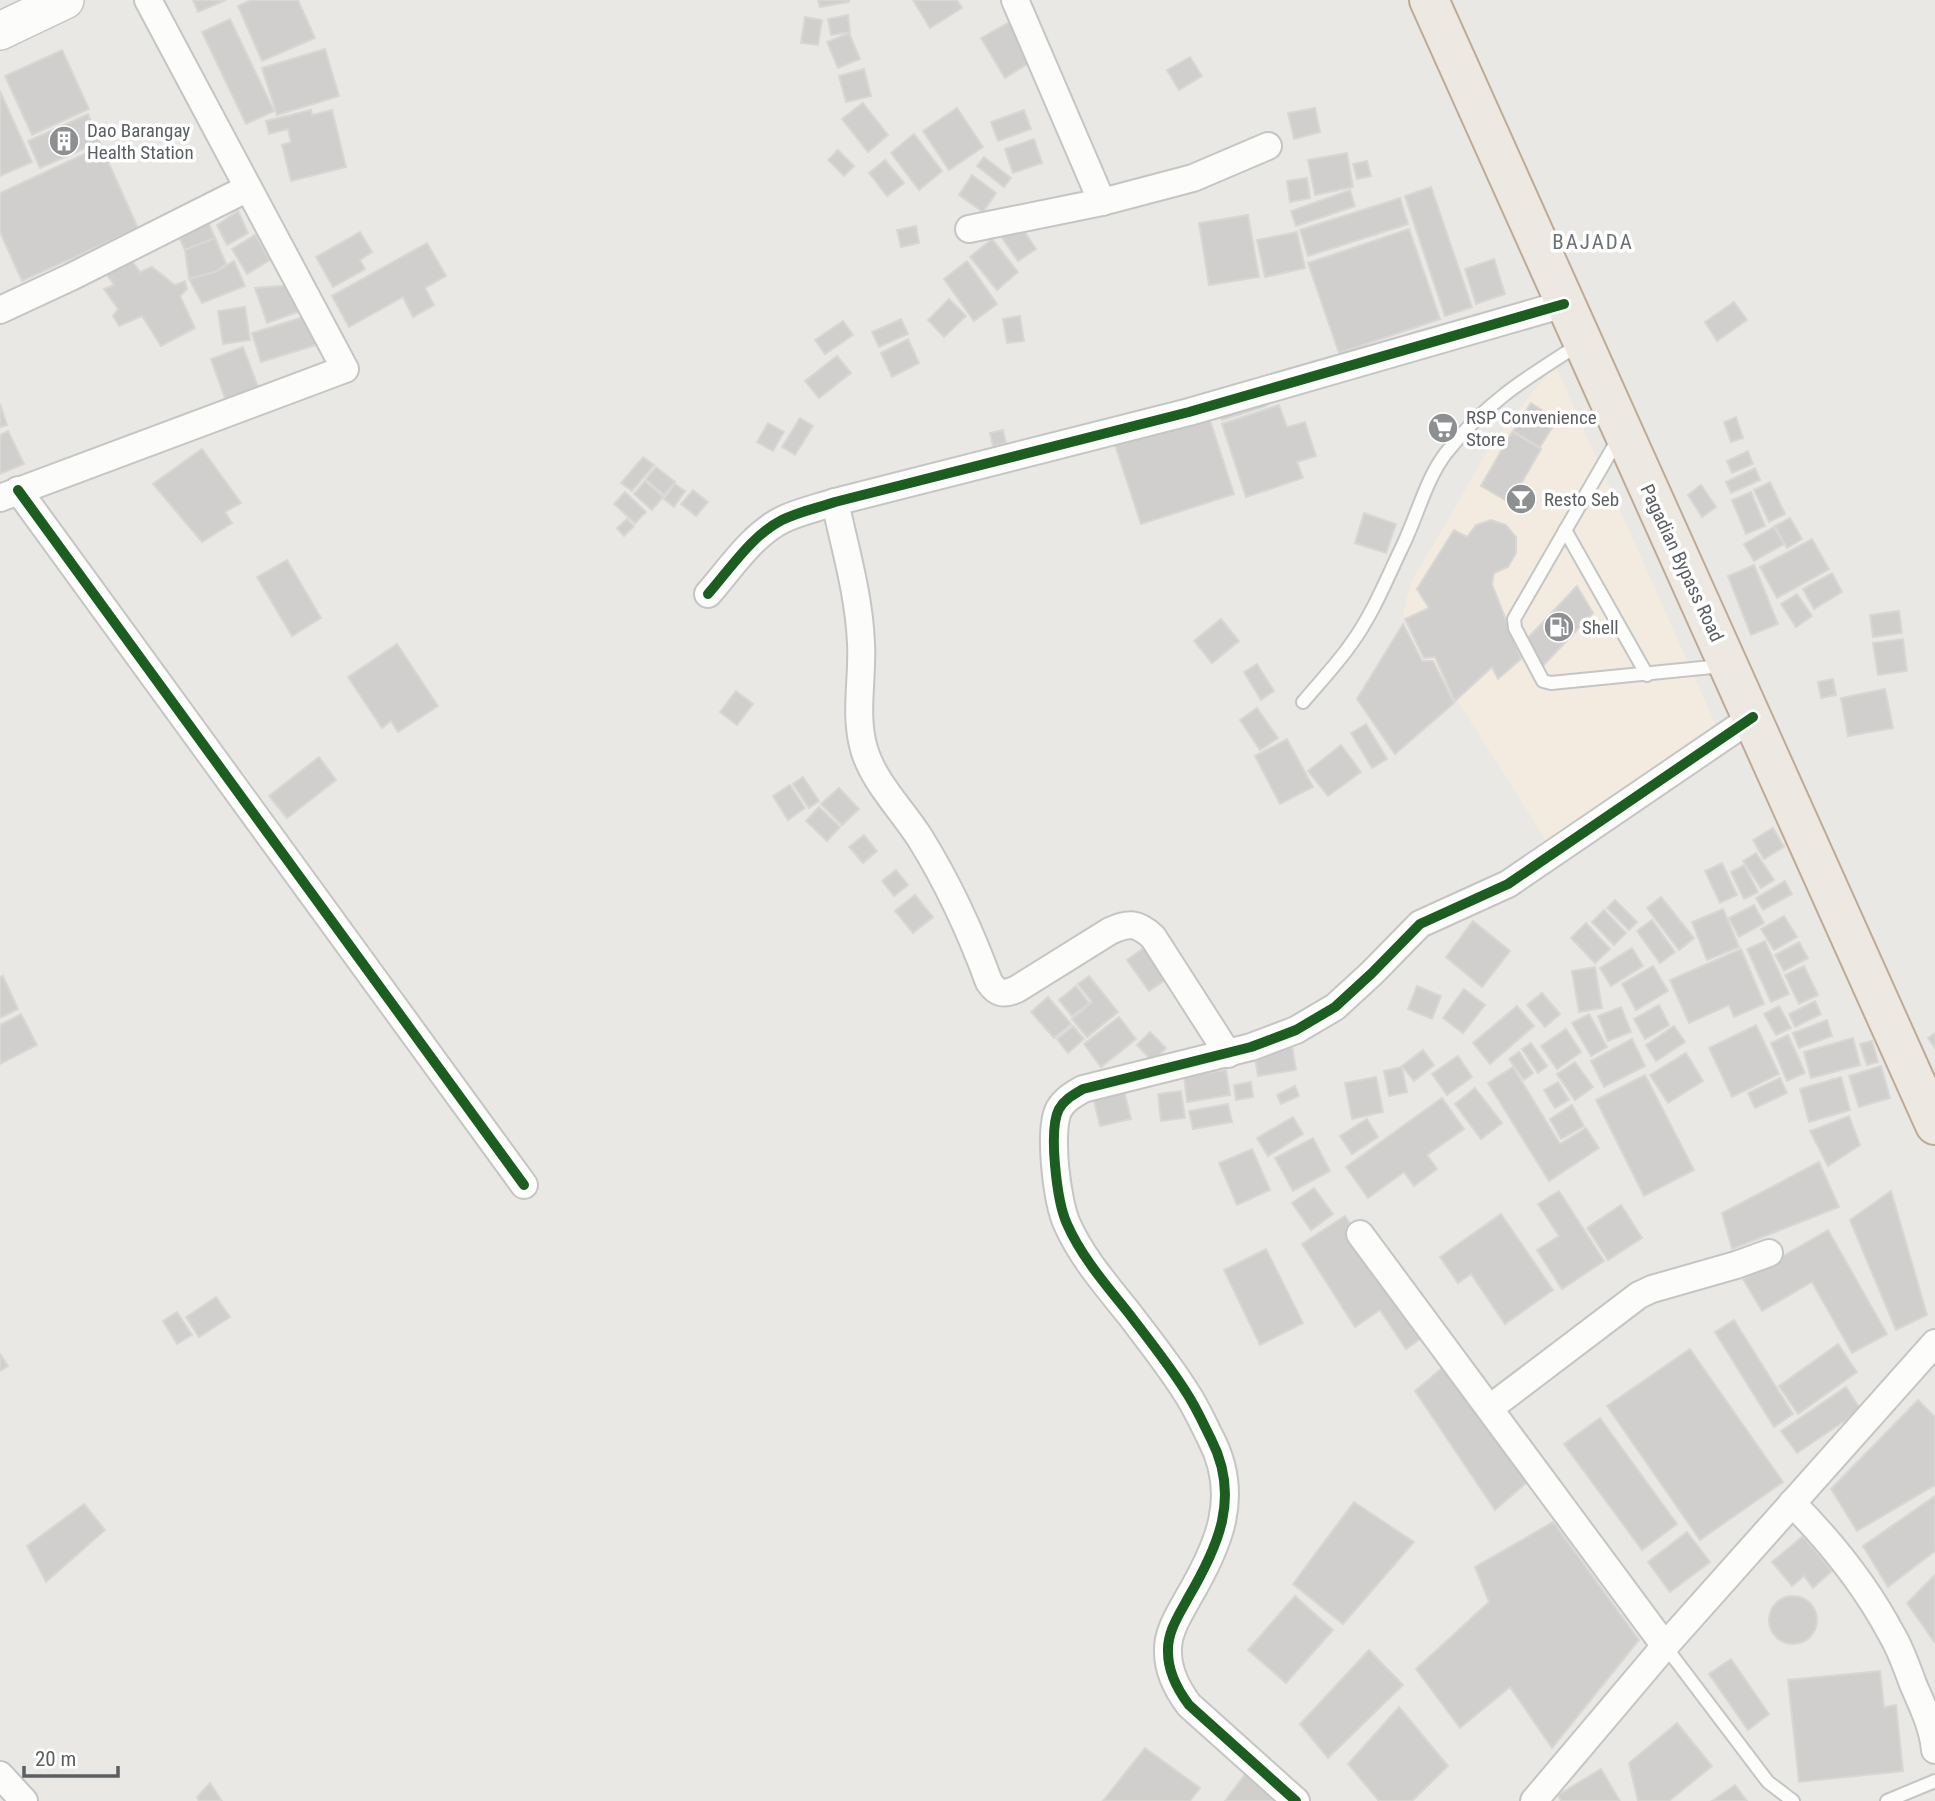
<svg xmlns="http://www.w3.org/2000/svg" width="1935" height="1801" viewBox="0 0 1935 1801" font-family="'Roboto Condensed',sans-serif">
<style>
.commercial{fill:#f3ebdf}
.building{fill:#d0cfce;stroke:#d9d7d4;stroke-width:2}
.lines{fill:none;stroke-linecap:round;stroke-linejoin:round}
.lane-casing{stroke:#c4c5c5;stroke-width:16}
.street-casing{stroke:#c4c5c5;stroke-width:30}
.secondary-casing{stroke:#c4c5c4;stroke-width:40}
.highway-casing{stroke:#bdab96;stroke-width:42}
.lane{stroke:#fcfcfb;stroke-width:12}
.street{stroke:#fcfcfb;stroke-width:26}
.secondary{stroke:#fcfcfb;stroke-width:37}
.highway{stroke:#ede8e2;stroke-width:38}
.cycleway-casing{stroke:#fff;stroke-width:15}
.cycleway{stroke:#1b5e20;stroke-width:10}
.labels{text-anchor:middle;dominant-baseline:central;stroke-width:7;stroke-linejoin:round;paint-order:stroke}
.poi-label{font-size:19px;fill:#5b5f62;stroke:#fff;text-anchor:start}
.street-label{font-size:19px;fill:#5b5f62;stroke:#fff}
.neighbourhood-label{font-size:21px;letter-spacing:2px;fill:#6c7174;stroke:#fff}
</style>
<rect width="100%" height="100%" fill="#eae8e5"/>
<polygon class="commercial" points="1555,365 1718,730 1547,842 1403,614 1411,583 1496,437"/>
<g class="building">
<polygon points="193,0 226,0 198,12"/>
<polygon points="251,0 298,0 315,38 262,61 238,6"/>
<polygon points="818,0 849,0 849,2 820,7"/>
<polygon points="913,0 957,0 962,8 930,28"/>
<polygon points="848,15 850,32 831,35 828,19"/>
<polygon points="805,17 822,20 818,45 801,43"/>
<polygon points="230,19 274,111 246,124 202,32"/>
<polygon points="1011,21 1034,60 1005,78 981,38"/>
<polygon points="849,33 860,59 838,68 827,42"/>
<polygon points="325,49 339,96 277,115 262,68"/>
<polygon points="62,50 89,109 32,135 5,76"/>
<polygon points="1190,57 1202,76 1179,90 1167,70"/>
<polygon points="864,69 871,96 846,102 839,76"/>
<polygon points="0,91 32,162 0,176"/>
<polygon points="863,103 888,135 868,152 842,119"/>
<polygon points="957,108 983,147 949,170 923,131"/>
<polygon points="1315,108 1320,132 1294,139 1288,113"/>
<polygon points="311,110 312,115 332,110 346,167 291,181 282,145 291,142 288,129 269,134 266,121"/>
<polygon points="1024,110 1031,129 998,141 991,122"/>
<polygon points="88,114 100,142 40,168 28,141"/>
<polygon points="914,134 942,171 919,190 891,153"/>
<polygon points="1034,139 1042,163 1013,173 1005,149"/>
<polygon points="101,146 138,228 22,281 0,232 0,193"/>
<polygon points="838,150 854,166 844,176 828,160"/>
<polygon points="1347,153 1353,187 1315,195 1308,160"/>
<polygon points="984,157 1011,178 1004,187 977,166"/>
<polygon points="885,160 904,183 887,196 869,173"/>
<polygon points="1367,161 1371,176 1357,179 1353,164"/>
<polygon points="972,175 996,193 983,212 959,195"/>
<polygon points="1307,178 1310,198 1290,202 1287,181"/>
<polygon points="1431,187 1472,307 1445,316 1405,196"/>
<polygon points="1350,190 1355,206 1296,226 1291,211"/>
<polygon points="1400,198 1408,224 1308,256 1300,230"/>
<polygon points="238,211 248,233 227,245 217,225"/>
<polygon points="1248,215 1259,277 1209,285 1199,223"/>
<polygon points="206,217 215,238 185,250 177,233"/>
<polygon points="1018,222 1036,249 1018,261 1000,235"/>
<polygon points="916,226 919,243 901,247 897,230"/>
<polygon points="1409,229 1440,319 1339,353 1308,263"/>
<polygon points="360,232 372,252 360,260 365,269 333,287 316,257"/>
<polygon points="1297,232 1305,268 1265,277 1257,240"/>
<polygon points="255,235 270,260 247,274 232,249"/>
<polygon points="215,238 226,264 215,272 189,279 185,250"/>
<polygon points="992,239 1018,272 997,290 970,257"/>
<polygon points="427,243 446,276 425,288 434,305 413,317 403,297 349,327 332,296"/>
<polygon points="130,258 140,272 152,267 175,285 185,281 187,289 180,296 195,328 161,346 142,316 119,326 113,316 118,309 104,289 114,285 105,272"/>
<polygon points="1494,259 1505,294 1476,304 1465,269"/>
<polygon points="234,261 245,286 202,303 189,279 215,272"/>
<polygon points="967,261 997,304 974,321 944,279"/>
<polygon points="292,285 301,311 267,323 255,288"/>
<polygon points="949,299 966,316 944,337 928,320"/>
<polygon points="1734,302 1747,320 1717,341 1705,322"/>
<polygon points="245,307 250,340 223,344 218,311"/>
<polygon points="310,315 319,344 261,362 252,333"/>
<polygon points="1020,316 1024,341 1007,343 1003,319"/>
<polygon points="901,319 908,334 879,347 872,332"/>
<polygon points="843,321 853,335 825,354 815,340"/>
<polygon points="908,339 919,363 892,377 881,353"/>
<polygon points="243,347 260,392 227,404 211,359"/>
<polygon points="837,356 851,373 819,398 805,381"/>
<polygon points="1262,394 1266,406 1222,420 1218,407"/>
<polygon points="1531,403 1557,420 1540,447 1513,431"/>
<polygon points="0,404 7,425 0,427"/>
<polygon points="1279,405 1287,427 1305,422 1316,456 1297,462 1303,478 1246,497 1222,424"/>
<polygon points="1207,411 1234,494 1141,524 1114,442"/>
<polygon points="1736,417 1743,438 1731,442 1724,422"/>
<polygon points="800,418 813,426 795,455 782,447"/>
<polygon points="768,423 784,432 773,451 757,442"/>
<polygon points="1003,430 1006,443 993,446 990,433"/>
<polygon points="8,431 24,464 0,474 0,435"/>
<polygon points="1512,432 1541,449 1510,503 1481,486"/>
<polygon points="202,449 241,503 225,512 232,523 202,542 153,484"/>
<polygon points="1748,451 1753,464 1732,473 1727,461"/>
<polygon points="643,457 654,465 632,491 621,483"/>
<polygon points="656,467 675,482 664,495 646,479"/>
<polygon points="1755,468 1760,480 1731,493 1726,482"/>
<polygon points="645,481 663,497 652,510 634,494"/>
<polygon points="1770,482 1785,514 1769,522 1754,490"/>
<polygon points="675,484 685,491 674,507 664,499"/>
<polygon points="1701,485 1716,507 1702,517 1688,495"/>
<polygon points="693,490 708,502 696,516 681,504"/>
<polygon points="625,492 646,512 635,523 614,504"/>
<polygon points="1751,492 1765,526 1746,534 1732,500"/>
<polygon points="1364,513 1396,524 1386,553 1355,543"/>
<polygon points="1790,518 1802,539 1787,548 1775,526"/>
<polygon points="627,519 634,526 624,536 617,528"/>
<polygon points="1491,520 1506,525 1516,537 1516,553 1508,567 1494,573 1492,584 1521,659 1498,679 1492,667 1455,701 1435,657 1424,658 1405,619 1429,608 1417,589 1454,530 1467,537 1476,525"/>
<polygon points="1774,527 1784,544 1754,561 1744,544"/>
<polygon points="1812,539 1829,569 1777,598 1760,567"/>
<polygon points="287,560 321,618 292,636 257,577"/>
<polygon points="1754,565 1778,624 1751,635 1728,576"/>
<polygon points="1832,573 1842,592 1814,609 1803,589"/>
<polygon points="1577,586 1593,613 1542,667 1525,641"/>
<polygon points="1797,594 1812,616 1796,627 1781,604"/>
<polygon points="1899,611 1902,633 1873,637 1870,615"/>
<polygon points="1221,619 1239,641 1212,663 1194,641"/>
<polygon points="1403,624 1422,661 1433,661 1454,703 1395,754 1357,699"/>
<polygon points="1903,639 1907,671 1878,675 1873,643"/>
<polygon points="397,644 438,706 398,732 391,721 382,728 348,677"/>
<polygon points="1257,664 1274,691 1261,700 1244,672"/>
<polygon points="1833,679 1836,695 1821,698 1818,682"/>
<polygon points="1885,689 1893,728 1848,736 1841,698"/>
<polygon points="736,691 753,704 737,725 720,712"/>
<polygon points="1257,708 1278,738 1260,750 1240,720"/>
<polygon points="1366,724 1387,759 1372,768 1351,733"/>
<polygon points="1287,739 1313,787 1280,804 1255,756"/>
<polygon points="1341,745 1361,772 1328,796 1308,771"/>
<polygon points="319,757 336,780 287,818 269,796"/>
<polygon points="803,777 819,801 809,808 793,784"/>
<polygon points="790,785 805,808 788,820 773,796"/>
<polygon points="839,788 859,809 842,825 821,804"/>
<polygon points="819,807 840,827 827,841 806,821"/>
<polygon points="1773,828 1784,847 1764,859 1753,840"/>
<polygon points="864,835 877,851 863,863 849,847"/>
<polygon points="1756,853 1774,880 1761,888 1743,861"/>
<polygon points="1722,863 1737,895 1720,903 1705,871"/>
<polygon points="1744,865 1758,892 1744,899 1731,872"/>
<polygon points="896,870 908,885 894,896 882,881"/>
<polygon points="1785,881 1792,894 1763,910 1756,898"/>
<polygon points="915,895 933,917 913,933 895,911"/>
<polygon points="1661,897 1694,938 1679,950 1647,908"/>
<polygon points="1615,900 1637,922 1629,930 1607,908"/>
<polygon points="1754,905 1764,923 1739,937 1729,918"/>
<polygon points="1723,909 1739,947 1707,960 1692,922"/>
<polygon points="1604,910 1626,933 1614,945 1592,922"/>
<polygon points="1784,916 1797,937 1774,950 1761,929"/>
<polygon points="1652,920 1675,952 1660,963 1637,931"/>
<polygon points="1473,921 1510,951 1482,987 1446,957"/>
<polygon points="1586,923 1610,949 1595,963 1571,938"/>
<polygon points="1765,941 1789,994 1771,1002 1747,949"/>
<polygon points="1799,942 1808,958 1784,971 1775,955"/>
<polygon points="1149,944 1171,976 1149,991 1127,960"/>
<polygon points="1632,948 1643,966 1611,986 1600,968"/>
<polygon points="1741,949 1764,1004 1734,1017 1729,1005 1689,1023 1670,980"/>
<polygon points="1653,966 1668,991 1636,1010 1622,984"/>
<polygon points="1804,966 1818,995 1799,1004 1785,975"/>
<polygon points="1595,967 1602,1008 1579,1012 1572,971"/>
<polygon points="3,976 18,1009 0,1018 0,977"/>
<polygon points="1089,976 1118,1012 1087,1037 1072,1019 1092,1002 1078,984"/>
<polygon points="1076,986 1089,1003 1072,1016 1059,1000"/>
<polygon points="1417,986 1441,996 1432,1019 1408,1009"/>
<polygon points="1464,989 1485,1005 1463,1033 1443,1018"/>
<polygon points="1542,993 1560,1014 1545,1027 1527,1005"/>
<polygon points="1048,997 1071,1024 1054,1038 1031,1012"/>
<polygon points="1815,1001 1821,1014 1795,1027 1789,1014"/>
<polygon points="1659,1005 1669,1025 1645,1039 1634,1019"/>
<polygon points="1517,1006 1534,1026 1490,1064 1473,1043"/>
<polygon points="1779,1006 1791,1028 1776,1035 1764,1014"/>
<polygon points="1621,1007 1631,1032 1608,1041 1598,1016"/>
<polygon points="21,1014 37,1045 0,1064 0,1025"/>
<polygon points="1589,1014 1607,1047 1591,1056 1572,1023"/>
<polygon points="1119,1017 1136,1039 1101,1067 1084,1044"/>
<polygon points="1827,1020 1832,1036 1799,1048 1793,1033"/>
<polygon points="1756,1025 1779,1074 1732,1097 1709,1048"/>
<polygon points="1073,1026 1084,1039 1068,1053 1057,1039"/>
<polygon points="1674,1026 1685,1042 1656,1061 1646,1045"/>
<polygon points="1566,1029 1581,1052 1557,1069 1541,1046"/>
<polygon points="1150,1032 1166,1048 1153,1062 1137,1045"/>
<polygon points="1935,1033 1935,1048 1928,1038"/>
<polygon points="1788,1035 1805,1073 1787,1081 1771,1043"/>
<polygon points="1853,1038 1860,1065 1811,1078 1804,1052"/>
<polygon points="1632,1039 1645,1066 1604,1087 1591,1061"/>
<polygon points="1872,1041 1878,1062 1867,1065 1860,1044"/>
<polygon points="1531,1043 1547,1066 1538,1073 1522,1049"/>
<polygon points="1292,1045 1296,1070 1258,1076 1254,1052"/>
<polygon points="1423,1050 1434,1065 1414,1081 1402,1066"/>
<polygon points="1519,1052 1533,1073 1524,1080 1509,1059"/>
<polygon points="1686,1053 1703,1081 1668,1103 1650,1075"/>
<polygon points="1458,1056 1472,1077 1447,1095 1432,1074"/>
<polygon points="1575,1062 1593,1087 1575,1100 1557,1074"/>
<polygon points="1881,1066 1890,1098 1859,1107 1849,1076"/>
<polygon points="1402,1067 1407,1092 1389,1096 1384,1071"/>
<polygon points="1513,1067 1560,1144 1586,1128 1599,1148 1549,1181 1488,1083"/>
<polygon points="1226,1070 1230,1095 1187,1102 1184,1076"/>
<polygon points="1645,1075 1694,1170 1644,1196 1596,1100"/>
<polygon points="1376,1077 1383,1112 1352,1119 1345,1083"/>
<polygon points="1841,1077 1850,1110 1809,1122 1800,1089"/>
<polygon points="1780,1078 1787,1093 1755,1108 1748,1093"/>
<polygon points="1251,1082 1253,1097 1236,1100 1234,1085"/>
<polygon points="1558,1082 1569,1100 1555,1108 1544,1090"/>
<polygon points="1123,1086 1131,1119 1100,1126 1092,1093"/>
<polygon points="1295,1086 1299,1096 1281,1104 1277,1095"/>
<polygon points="1475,1088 1502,1123 1481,1139 1455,1104"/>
<polygon points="1181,1091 1185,1118 1161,1121 1158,1094"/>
<polygon points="1442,1098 1464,1129 1427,1155 1437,1169 1414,1186 1404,1172 1368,1198 1346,1167"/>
<polygon points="1228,1104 1232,1122 1193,1129 1189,1111"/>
<polygon points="1572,1105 1584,1126 1561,1139 1550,1119"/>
<polygon points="1849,1116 1860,1145 1828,1166 1810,1131"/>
<polygon points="1293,1117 1303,1134 1268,1156 1257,1138"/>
<polygon points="1367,1119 1378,1137 1352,1154 1340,1136"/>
<polygon points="1313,1138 1330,1171 1293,1191 1275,1158"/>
<polygon points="1252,1149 1270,1190 1237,1205 1219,1163"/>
<polygon points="1819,1162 1839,1207 1732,1249 1722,1213"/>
<polygon points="1314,1188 1333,1214 1311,1230 1292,1203"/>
<polygon points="1559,1191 1604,1261 1562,1289 1537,1250 1559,1236 1538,1204"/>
<polygon points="1891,1191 1927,1315 1896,1330 1850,1220"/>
<polygon points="1621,1205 1642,1238 1608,1260 1587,1228"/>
<polygon points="1501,1214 1553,1290 1505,1324 1471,1274 1458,1283 1440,1257"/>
<polygon points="1345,1216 1423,1337 1406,1349 1380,1310 1355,1327 1302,1244"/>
<polygon points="1828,1230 1887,1334 1852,1353 1812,1282 1762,1311 1743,1279"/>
<polygon points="1266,1249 1303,1323 1260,1345 1224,1270"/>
<polygon points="216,1297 230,1317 199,1337 186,1317"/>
<polygon points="177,1312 192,1335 177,1344 163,1321"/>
<polygon points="1734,1320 1793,1414 1774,1427 1715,1332"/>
<polygon points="1838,1344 1857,1372 1798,1414 1779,1386"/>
<polygon points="1690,1349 1783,1482 1700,1540 1607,1406"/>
<polygon points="0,1354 8,1366 0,1371"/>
<polygon points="1449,1362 1532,1478 1495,1510 1415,1391"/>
<polygon points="1846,1387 1861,1410 1797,1453 1781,1431"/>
<polygon points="1918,1400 1935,1417 1935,1485 1857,1531 1831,1489"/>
<polygon points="1600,1418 1677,1524 1642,1550 1564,1444"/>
<polygon points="1935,1496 1935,1551 1888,1587 1863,1546"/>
<polygon points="1354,1502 1414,1542 1343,1624 1293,1584"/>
<polygon points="84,1504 105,1530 46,1582 27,1546"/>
<polygon points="1553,1522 1639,1640 1552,1748 1510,1687 1460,1728 1416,1669 1489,1602 1475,1567"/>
<polygon points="1687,1532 1710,1562 1670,1592 1648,1562"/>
<polygon points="1803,1536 1832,1571 1813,1588 1804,1576 1792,1586 1772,1562"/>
<polygon points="1935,1575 1935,1643 1907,1603"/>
<circle cx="1793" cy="1620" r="24"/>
<polygon points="1295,1596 1333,1630 1286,1683 1248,1650"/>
<polygon points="1369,1650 1403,1685 1328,1758 1300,1724"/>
<polygon points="1731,1659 1769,1714 1748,1730 1709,1674"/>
<polygon points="1880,1671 1884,1707 1896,1705 1903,1771 1799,1782 1788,1680"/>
<polygon points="1399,1707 1448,1766 1412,1801 1379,1801 1348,1764"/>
<polygon points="1677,1723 1712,1766 1669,1801 1638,1801 1629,1763"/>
<polygon points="1145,1748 1200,1788 1190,1801 1103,1801"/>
<polygon points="1249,1769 1280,1801 1225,1801"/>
<polygon points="1601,1769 1620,1801 1561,1801 1558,1795"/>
<polygon points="210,1783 222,1801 199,1801 197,1797"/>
<polygon points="1735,1785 1747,1801 1712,1801"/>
</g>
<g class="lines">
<g class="lane-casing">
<g id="lane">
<polyline points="1618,439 1518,612 1514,619 1515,628 1543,681 1551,683 1722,666"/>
<polyline points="1565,530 1647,675"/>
<path d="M1303,702C1319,683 1337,664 1351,644C1373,614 1387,578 1403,545C1418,514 1426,479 1446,453C1485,403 1526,378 1578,345"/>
<polyline points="1665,1646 1768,1782 1793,1801"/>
<polyline points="1887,1801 1935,1781"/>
</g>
</g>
<g class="street-casing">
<g id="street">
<polyline points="1015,0 1102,202"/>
<polyline points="969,229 1102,202 1193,178 1268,146"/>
<polyline points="0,310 71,277 248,188"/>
<polyline points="18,490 524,1185"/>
<polyline points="0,498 345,369 148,0"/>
<path d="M835,502C845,548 859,595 861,643C863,678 854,715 864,749C873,781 902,810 920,838C948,883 971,933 989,982C997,994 1004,995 1017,989L1110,931C1129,922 1138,923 1153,937L1228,1054"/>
<path d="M708,594C731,568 751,536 782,520C798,512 817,508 835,502L1189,412L1564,304"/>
<polyline points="1360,1234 1665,1646"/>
<polyline points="1490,1408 1639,1295 1652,1289 1736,1265 1769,1253"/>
<path d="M1792,1503C1831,1542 1866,1586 1892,1635C1901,1650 1907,1668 1913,1684C1922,1705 1933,1727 1935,1750"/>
<polyline points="0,1775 24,1801"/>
<path d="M1296,1801L1189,1705C1177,1689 1168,1672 1168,1652C1167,1632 1179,1615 1188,1598C1218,1547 1241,1497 1211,1439C1203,1423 1196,1407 1186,1392C1169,1365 1149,1340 1130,1315C1107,1286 1082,1258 1067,1224C1057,1202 1048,1130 1059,1109C1065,1099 1073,1095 1083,1089L1251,1047L1296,1030L1335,1007L1372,973L1420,924L1508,884L1753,717"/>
<polyline points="1534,1801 1665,1646 1935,1343"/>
</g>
</g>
<g class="secondary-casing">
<polyline id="secondary" points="0,31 65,0"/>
</g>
<g class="highway-casing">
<path id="highway" d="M1429,0C1596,376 1767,750 1935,1125"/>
</g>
<use href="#lane" class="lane"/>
<use href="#street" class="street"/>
<use href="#secondary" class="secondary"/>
<use href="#highway" class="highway"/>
<g class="cycleway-casing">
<g id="cycleway">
<polyline points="18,490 524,1185"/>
<path d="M708,594C731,568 751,536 782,520C798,512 817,508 835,502L1189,412L1564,304"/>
<path d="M1296,1801L1189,1705C1177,1689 1168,1672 1168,1652C1167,1632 1179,1615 1188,1598C1218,1547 1241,1497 1211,1439C1203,1423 1196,1407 1186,1392C1169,1365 1149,1340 1130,1315C1107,1286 1082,1258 1067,1224C1057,1202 1048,1130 1059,1109C1065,1099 1073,1095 1083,1089L1251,1047L1296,1030L1335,1007L1372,973L1420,924L1508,884L1753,717"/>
</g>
</g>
<use href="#cycleway" class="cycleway"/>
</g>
<defs>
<g id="building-disc" transform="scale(1.575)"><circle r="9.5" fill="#8d8f90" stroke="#fff"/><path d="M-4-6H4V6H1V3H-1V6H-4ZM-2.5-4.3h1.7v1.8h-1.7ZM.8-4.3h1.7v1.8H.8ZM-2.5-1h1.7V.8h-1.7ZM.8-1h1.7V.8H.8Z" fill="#fff"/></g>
<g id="supermarket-disc" transform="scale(1.575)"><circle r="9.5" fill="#8d8f90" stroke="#fff"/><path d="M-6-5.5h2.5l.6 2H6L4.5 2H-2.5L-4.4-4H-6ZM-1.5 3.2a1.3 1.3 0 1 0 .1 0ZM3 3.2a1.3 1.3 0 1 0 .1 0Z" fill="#fff"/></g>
<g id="bar-disc" transform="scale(1.575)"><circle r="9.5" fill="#8d8f90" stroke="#fff"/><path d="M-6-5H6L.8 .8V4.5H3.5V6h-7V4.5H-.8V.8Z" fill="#fff"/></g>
<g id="fuel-disc" transform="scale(1.575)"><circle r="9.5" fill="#8d8f90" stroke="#fff"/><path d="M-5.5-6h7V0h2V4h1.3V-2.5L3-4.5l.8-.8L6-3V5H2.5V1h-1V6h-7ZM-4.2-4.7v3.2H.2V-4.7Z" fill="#fff"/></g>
</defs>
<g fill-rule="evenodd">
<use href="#building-disc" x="64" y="141"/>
<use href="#supermarket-disc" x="1443" y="428"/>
<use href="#bar-disc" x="1521" y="499"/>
<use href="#fuel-disc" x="1559" y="627"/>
</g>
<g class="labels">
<g class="poi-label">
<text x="87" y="130">Dao Barangay<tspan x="87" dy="22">Health Station</tspan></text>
<text x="1466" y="417">RSP Convenience<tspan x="1466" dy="22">Store</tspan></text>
<text x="1544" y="499">Resto Seb</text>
<text x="1582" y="627">Shell</text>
</g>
<g class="street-label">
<text transform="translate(1682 563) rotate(65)">Pagadian Bypass Road</text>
</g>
<g class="neighbourhood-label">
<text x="1593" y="242">BAJADA</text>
</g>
</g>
<path d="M24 1766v10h94v-10" fill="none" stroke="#5b5f62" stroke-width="3.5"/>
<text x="35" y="1766" font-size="21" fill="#5b5f62" stroke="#ffffff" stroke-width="5" paint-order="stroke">20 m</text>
</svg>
